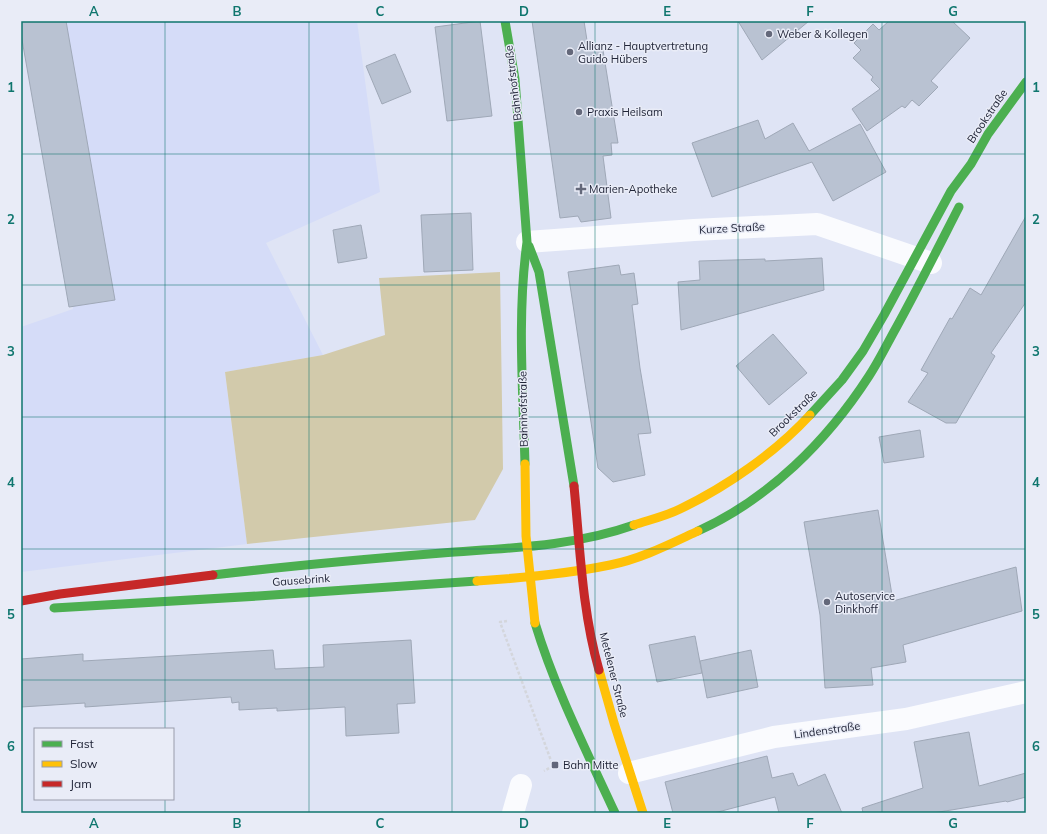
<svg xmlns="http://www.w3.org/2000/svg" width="1047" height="834" viewBox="0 0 1047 834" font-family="Mulish,sans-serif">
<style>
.built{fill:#d5dcf8}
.green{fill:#d2caab}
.building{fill:#b9c2d2;stroke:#9fa8b7}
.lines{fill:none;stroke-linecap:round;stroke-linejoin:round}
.path{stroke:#d4d6dc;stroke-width:2.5;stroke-dasharray:3 2;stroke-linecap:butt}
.street{stroke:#fafbfe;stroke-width:22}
.fast{stroke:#4caf50;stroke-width:9}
.slow{stroke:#ffc107;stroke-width:9}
.jam{stroke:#c62828;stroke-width:9}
.grid{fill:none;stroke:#0f766e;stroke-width:1;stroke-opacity:0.55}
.poi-dot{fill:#64687a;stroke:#e9ecf7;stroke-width:1.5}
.labels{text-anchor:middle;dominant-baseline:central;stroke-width:3;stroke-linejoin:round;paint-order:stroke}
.poi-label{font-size:11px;fill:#212538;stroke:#e9ecf7;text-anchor:start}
.street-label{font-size:11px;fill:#212538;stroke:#e9ecf7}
.neatline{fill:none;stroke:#0f766e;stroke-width:1.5}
.grid-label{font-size:13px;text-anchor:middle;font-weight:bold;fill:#0f766e}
</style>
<rect width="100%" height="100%" fill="#dfe4f5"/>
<polygon class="built" points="21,21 357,21 380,192 266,243 323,355 225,372 247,544 21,572 21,327 73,309 21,33"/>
<polygon class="green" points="500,272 503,469 475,520 247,544 225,372 323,355 385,335 379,278"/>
<g class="building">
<polygon points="21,21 66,21 115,300 69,307 21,34"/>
<polygon points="480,21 492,116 447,121 435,27"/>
<polygon points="532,21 584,21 588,47 602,44 618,143 611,143 612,155 603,156 611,218 581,222 578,216 560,218"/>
<polygon points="738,21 809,21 762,60"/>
<polygon points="889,21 952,21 970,38 931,81 938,87 919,106 912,100 905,108 902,106 867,131 852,109 880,89 871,80 873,77 853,58 861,50 854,43 873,24 879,30"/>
<polygon points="395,54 411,92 382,104 366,66"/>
<polygon points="758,120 765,139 793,123 809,151 860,124 886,172 833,201 812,162 712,197 692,143"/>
<polygon points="471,213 473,270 424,272 421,215"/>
<polygon points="1026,216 1026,302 991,353 995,356 956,423 946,423 908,402 928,373 921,370 950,318 952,319 970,288 981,295"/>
<polygon points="361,225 367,258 338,263 333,230"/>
<polygon points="822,258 824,290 681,330 678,282 700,280 699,261 765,259 765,261"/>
<polygon points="619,265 621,275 634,273 638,304 632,305 640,368 651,433 638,434 645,475 613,482 598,468 568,272"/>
<polygon points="773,334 807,373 769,405 736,366"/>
<polygon points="920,430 924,457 884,463 879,437"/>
<polygon points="878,510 893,601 1016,567 1022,611 903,645 906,662 871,668 873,685 825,688 820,615 804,522"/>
<polygon points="695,636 702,673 657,682 649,645"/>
<polygon points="411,640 415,703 397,704 399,733 346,736 345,707 277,711 277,708 239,710 239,702 232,703 231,697 85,707 85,703 21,707 21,659 83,654 83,661 273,650 275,669 324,667 323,645"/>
<polygon points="751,650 758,687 707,698 700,661"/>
<polygon points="969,732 979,786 1026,773 1026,797 1007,802 1006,801 933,813 863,813 862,808 923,788 914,742"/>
<polygon points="767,756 772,778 793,773 798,786 825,774 842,813 779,813 775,797 714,813 673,813 665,782"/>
</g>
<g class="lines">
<polyline class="path" points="507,621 500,622 553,766 544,771"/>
<g class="street">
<polyline points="527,242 694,230 817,224 931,263"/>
<polyline points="629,773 774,737 906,719 1026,692"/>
<polyline points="513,813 521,785"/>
</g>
<g class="fast">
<path d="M505,21L515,79L527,242C517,315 523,391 525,464"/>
<polyline points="529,246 539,272 574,486"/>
<polyline points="810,415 842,380 863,351 884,315 951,191 971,164 988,134 1026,82"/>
<path d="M698,531C769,499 827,441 869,376C879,361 887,344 896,328C918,288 938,248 959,207"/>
<path d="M213,575C289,566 366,559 442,553C507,548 572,547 634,525"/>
<polyline points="54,608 258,596 477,581"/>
<path d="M535,623C555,689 586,750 615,813"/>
</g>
<g class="slow">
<polyline points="525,464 526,536 535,623"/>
<path d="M634,525C649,520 666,516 680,509C726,487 775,453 810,415"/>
<path d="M477,581C521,578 566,574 610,565C641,559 670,544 698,531"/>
<polyline points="599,670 614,723 643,813"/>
</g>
<g class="jam">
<path d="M574,486C580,547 582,611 599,670"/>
<polyline points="21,601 60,594 213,575"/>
</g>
</g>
<path class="grid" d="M165,21V729M309,21V813M452,21V813M595,21V813M738,21V813M882,21V813M21,154H1026M21,285H1026M21,417H1026M21,549H1026M21,680H1026M165,799V813"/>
<g class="poi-dot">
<circle cx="769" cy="34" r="4"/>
<circle cx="570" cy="52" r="4"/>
<circle cx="579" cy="112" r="4"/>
<path d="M579 183h4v4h4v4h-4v4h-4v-4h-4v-4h4z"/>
<circle cx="827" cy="602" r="4"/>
<rect x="551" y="761" width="8" height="8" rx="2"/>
</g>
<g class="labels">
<g class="poi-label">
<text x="777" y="34">Weber &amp; Kollegen</text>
<text x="578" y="46">Allianz - Hauptvertretung<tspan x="578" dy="13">Guido Hübers</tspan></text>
<text x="587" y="112">Praxis Heilsam</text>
<text x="589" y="189">Marien-Apotheke</text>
<text x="835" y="596">Autoservice<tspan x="835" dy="13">Dinkhoff</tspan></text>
<text x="563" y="765">Bahn Mitte</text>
</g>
<g class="street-label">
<text transform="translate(513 83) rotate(-97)">Bahnhofstraße</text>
<text transform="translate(987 116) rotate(-56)">Brookstraße</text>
<text transform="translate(732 228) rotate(-3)">Kurze Straße</text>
<text transform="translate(523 409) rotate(-91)">Bahnhofstraße</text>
<text transform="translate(793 413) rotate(-44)">Brookstraße</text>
<text transform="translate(301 580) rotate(-4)">Gausebrink</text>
<text transform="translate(614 675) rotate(76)">Metelener Straße</text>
<text transform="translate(827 730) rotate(-8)">Lindenstraße</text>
</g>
</g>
<rect width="1047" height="834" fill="none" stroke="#e9ecf7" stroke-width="44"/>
<rect x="34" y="728" width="140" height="72" fill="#e9ecf7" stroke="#999cab"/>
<rect x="42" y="741" width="20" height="6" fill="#4caf50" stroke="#999cab"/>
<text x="70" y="748" font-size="12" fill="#212538">Fast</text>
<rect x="42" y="761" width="20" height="6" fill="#ffc107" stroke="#999cab"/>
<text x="70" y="768" font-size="12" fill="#212538">Slow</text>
<rect x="42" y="781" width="20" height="6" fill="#c62828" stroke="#999cab"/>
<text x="70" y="788" font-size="12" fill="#212538">Jam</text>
<rect x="22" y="22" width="1003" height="790" class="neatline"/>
<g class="grid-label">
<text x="94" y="16">A</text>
<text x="237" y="16">B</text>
<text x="380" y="16">C</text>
<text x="524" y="16">D</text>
<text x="667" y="16">E</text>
<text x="810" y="16">F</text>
<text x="953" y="16">G</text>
<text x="11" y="92">1</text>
<text x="1036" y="92">1</text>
<text x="11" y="224">2</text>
<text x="1036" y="224">2</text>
<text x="11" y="356">3</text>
<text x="1036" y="356">3</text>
<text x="11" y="487">4</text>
<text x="1036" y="487">4</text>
<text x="11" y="619">5</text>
<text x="1036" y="619">5</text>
<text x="11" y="751">6</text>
<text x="1036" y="751">6</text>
<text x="94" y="828">A</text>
<text x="237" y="828">B</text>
<text x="380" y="828">C</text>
<text x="524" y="828">D</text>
<text x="667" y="828">E</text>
<text x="810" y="828">F</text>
<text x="953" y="828">G</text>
</g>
</svg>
